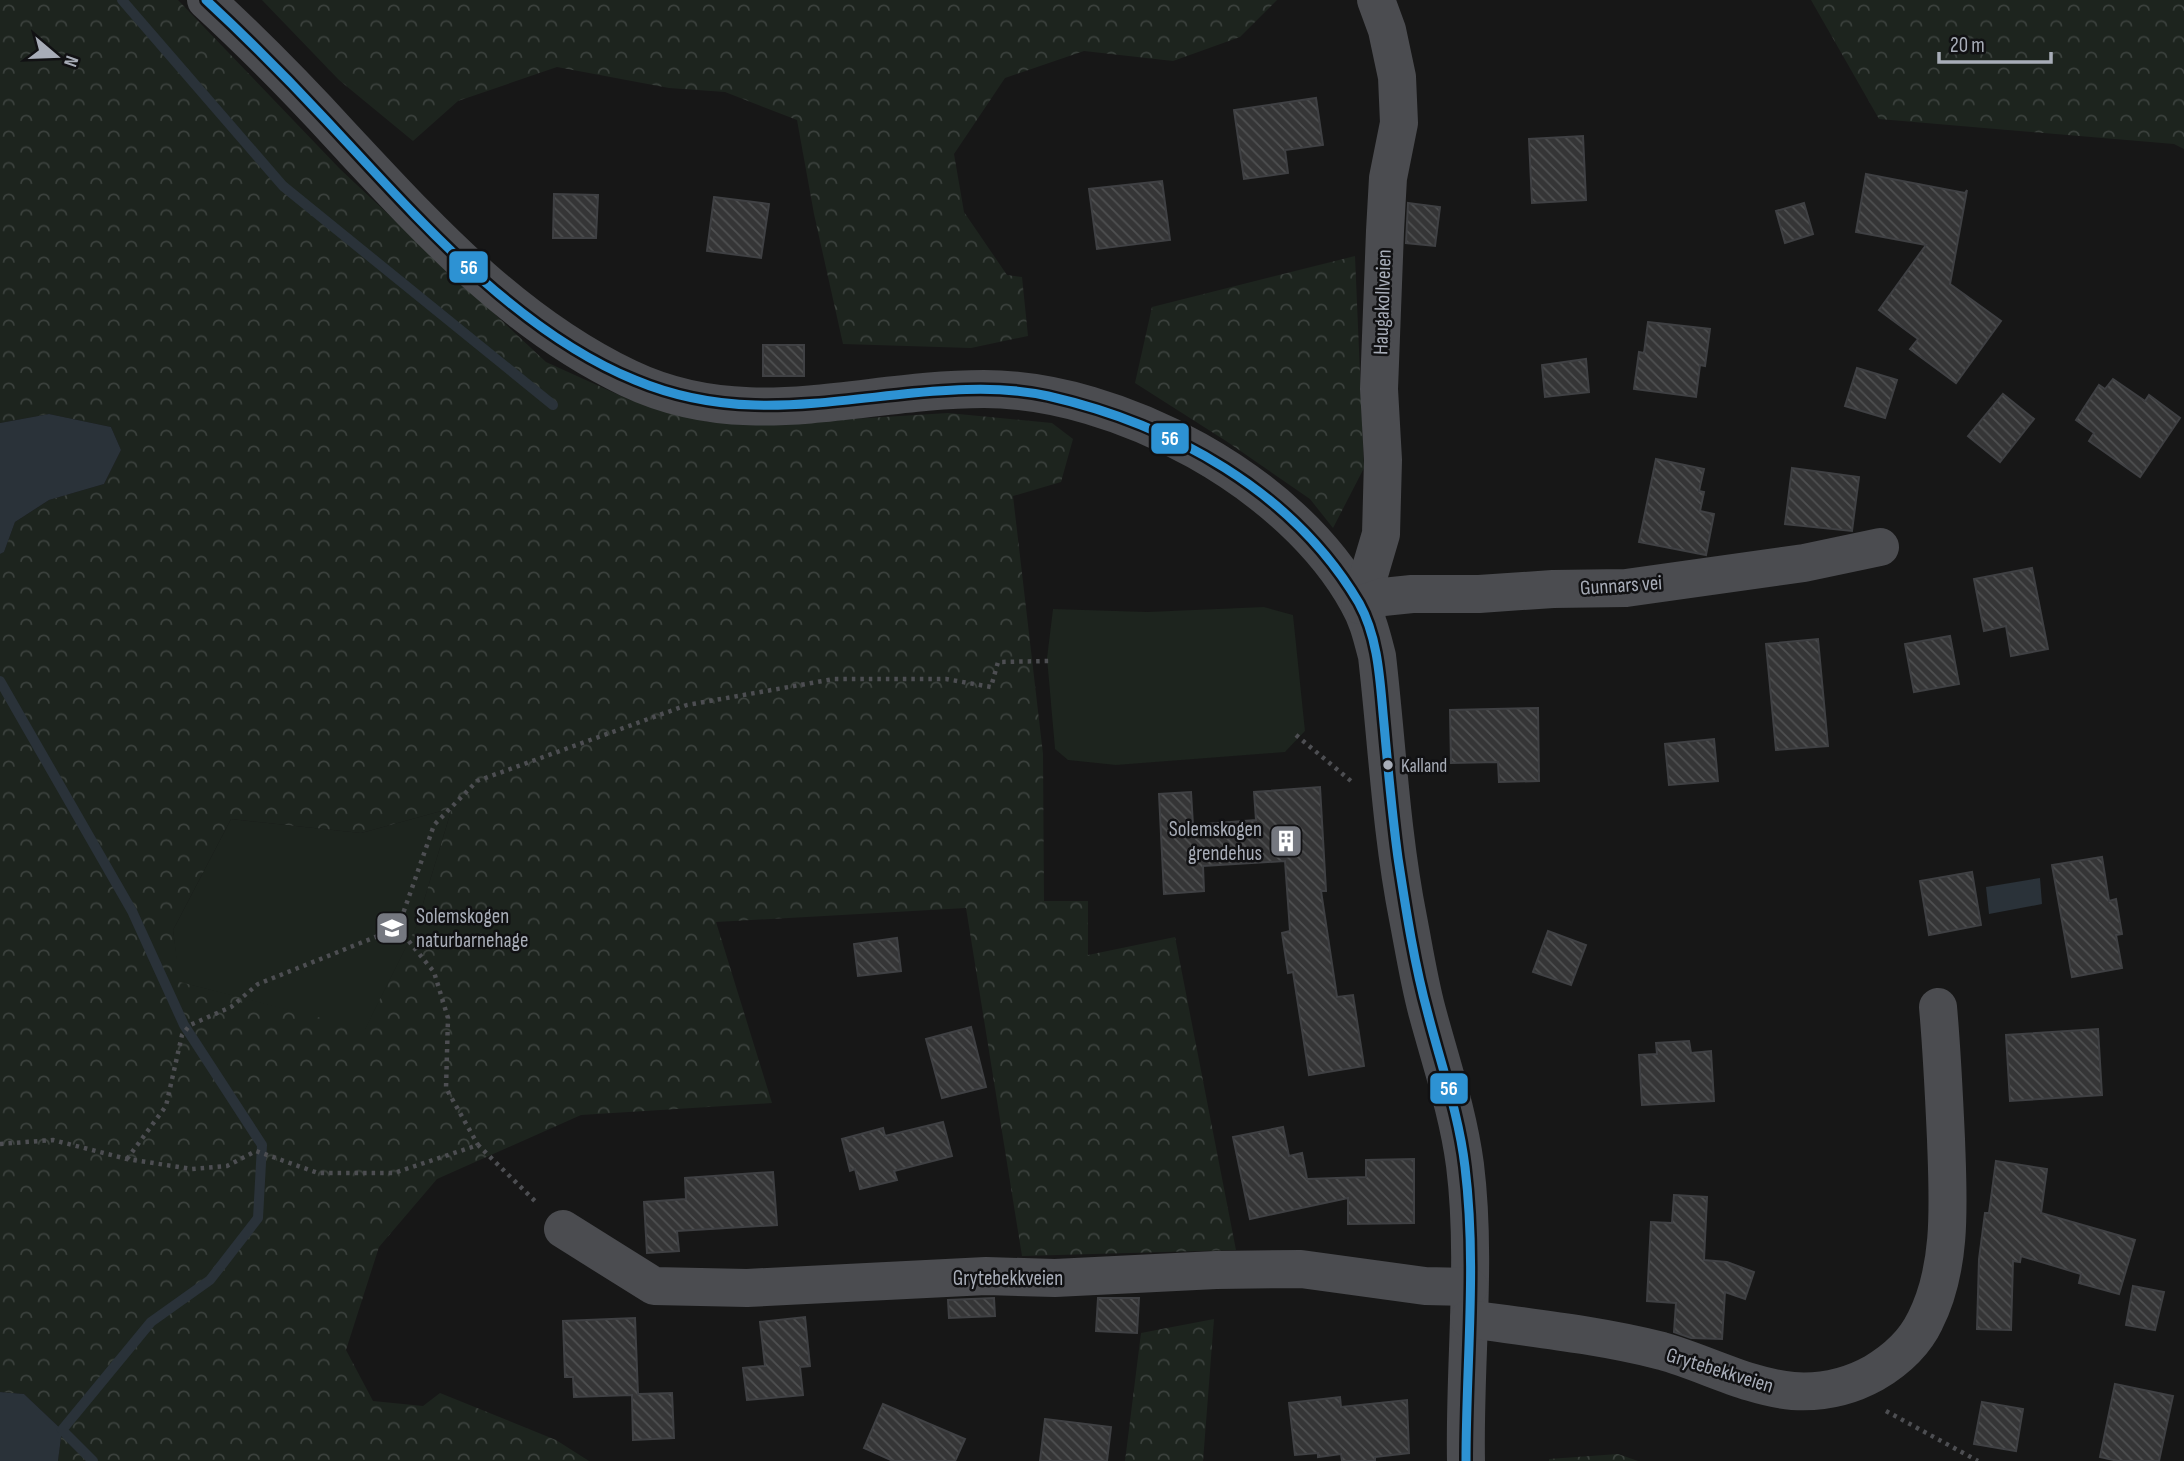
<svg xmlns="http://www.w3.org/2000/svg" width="2184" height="1461" viewBox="0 0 2184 1461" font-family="'Sofia Sans Condensed',sans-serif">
	<defs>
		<pattern id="forest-crowns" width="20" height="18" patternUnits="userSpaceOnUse" patternTransform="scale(1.75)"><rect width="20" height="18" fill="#1d241e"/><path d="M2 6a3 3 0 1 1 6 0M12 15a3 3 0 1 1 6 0" fill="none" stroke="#3b413d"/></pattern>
		<pattern id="building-back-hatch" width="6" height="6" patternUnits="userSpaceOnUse" patternTransform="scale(1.75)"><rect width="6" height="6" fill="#353536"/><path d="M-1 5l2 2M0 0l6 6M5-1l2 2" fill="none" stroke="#4f5051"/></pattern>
	</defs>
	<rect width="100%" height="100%" fill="#171717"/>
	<g fill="#1d241e">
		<polygon points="1264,607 1293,615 1305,731 1285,752 1116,765 1068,760 1055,749 1047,658 1053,609 1147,612"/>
		<polygon points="452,808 416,927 365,1030 179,982 173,930 231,819 361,833"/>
	</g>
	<g fill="url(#forest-crowns)" fill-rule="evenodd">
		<path d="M 0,0 L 178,0 L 340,169 L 546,362 L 630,400 L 708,422 L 788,423 L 948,413 L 1052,423 L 1073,439 L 1061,482 L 1013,496 L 1043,754 L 1044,901 L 1088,901 L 1088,955 L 1175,937 L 1236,1250 L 1022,1256 L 966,908 L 716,922 L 772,1103 L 581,1115 L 437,1179 L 379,1247 L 346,1350 L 373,1401 L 423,1406 L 440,1393 L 556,1440 L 589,1461 L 58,1461 L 62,1430 L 24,1394 L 0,1392 L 0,554 L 4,552 L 15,522 L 49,500 L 104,484 L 121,450 L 111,427 L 49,414 L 0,423 ZM 452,808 L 416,927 L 365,1029 L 180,982 L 173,930 L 231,819 L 361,833 Z"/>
		<polygon points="262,0 1277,0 1240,37 1173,61 1084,51 1005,78 954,154 964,212 1007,275 1022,277 1028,336 971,348 843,344 814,214 797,120 725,92 669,88 557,67 458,101 413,141 339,80"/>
		<polygon points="1811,0 2184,0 2184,149 2174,144 1879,119"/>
		<polygon points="1355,256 1364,468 1333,528 1310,499 1226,441 1135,383 1152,307"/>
		<polygon points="1214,1319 1203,1461 1125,1461 1141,1333"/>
		<polygon points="1618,1454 1638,1461 1549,1461 1549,1459"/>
	</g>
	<g fill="#2a3239">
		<polygon points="49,414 111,427 121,450 104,484 49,500 15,522 4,552 0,554 0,423"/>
		<polygon points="2040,878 2042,904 1989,914 1986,887"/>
		<polygon points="0,1392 24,1394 62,1430 58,1461 0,1461"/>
	</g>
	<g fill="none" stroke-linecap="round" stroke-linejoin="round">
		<g stroke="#2a3239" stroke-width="10">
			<polyline points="122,0 283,186 553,405"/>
			<polyline points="0,681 132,911 184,1025 262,1145 258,1218 210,1280 151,1322 62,1430 93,1461"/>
		</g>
	</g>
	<g fill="url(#building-back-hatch)" stroke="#3f4043" stroke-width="2">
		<polygon points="1316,98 1323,145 1285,150 1288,173 1244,179 1234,110"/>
		<polygon points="1583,136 1586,200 1532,203 1529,139"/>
		<polygon points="1866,174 1965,193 1967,190 1950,284 2001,321 1956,383 1910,349 1918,339 1879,310 1926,245 1856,232"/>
		<polygon points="1162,181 1170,240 1097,249 1089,189"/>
		<polygon points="554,194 598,195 596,238 553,238"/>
		<polygon points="714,197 769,204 761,258 707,251"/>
		<polygon points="1408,203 1440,207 1435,246 1406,243"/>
		<polygon points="1804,203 1813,234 1785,243 1776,211"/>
		<polygon points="1648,322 1710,329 1705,366 1700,365 1696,397 1634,389 1639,352 1644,353"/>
		<rect x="763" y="345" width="41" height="31"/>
		<polygon points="1586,359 1589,392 1545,397 1542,365"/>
		<polygon points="1857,368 1897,380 1885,418 1845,406"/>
		<polygon points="2113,379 2145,401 2149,395 2180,418 2140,477 2089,441 2094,433 2076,420 2099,385 2105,389"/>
		<polygon points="2003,394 2034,419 2000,462 1968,436"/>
		<polygon points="1656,459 1704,469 1699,491 1704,492 1700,511 1714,514 1706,555 1639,542"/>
		<polygon points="1792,468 1859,477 1852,531 1785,524"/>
		<polygon points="2032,568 2048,649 2011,656 2006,626 1984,631 1974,579"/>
		<polygon points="1950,636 1959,684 1914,692 1905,644"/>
		<polygon points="1818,639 1828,746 1776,750 1766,644"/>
		<polygon points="1538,708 1539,781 1499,782 1498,762 1451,763 1450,710"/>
		<polygon points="1714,739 1718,781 1669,785 1665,744"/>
		<polygon points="1320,787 1326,891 1321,891 1337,997 1353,995 1364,1066 1309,1075 1293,972 1288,973 1282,933 1290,931 1285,861 1203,866 1204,891 1164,894 1159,794 1191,792 1193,825 1256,820 1254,792"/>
		<polygon points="2102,857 2109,901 2116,899 2122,934 2116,935 2122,968 2072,977 2052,865"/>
		<polygon points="1972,872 1981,925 1929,935 1920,881"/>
		<polygon points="1548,931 1586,945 1571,985 1533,972"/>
		<polygon points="897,938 901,971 858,976 854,944"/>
		<polygon points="971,1027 986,1087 942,1098 926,1039"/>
		<polygon points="2098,1029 2102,1095 2010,1101 2006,1035"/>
		<polygon points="1689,1041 1691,1053 1711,1051 1714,1101 1642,1105 1639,1055 1657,1054 1656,1043"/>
		<polygon points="943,1122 952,1156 894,1171 897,1180 860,1189 855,1169 850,1171 842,1139 883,1128 885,1136"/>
		<polygon points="1283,1127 1289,1156 1302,1153 1307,1179 1366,1177 1366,1160 1414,1159 1414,1223 1348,1224 1348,1198 1250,1219 1233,1137"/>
		<polygon points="1996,1161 2047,1169 2041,1213 2135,1240 2119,1294 2079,1283 2081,1274 2021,1256 2020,1262 2013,1261 2011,1330 1977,1329 1979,1259 1985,1213 1989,1213"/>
		<polygon points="773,1172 777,1225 677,1231 679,1251 647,1253 644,1202 686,1199 685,1178"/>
		<polygon points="1674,1195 1707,1197 1704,1260 1727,1262 1754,1272 1745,1299 1725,1292 1722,1339 1691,1338 1674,1332 1676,1303 1647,1301 1651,1222 1672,1223"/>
		<polygon points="2133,1286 2164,1292 2155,1330 2126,1325"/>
		<polygon points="994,1298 995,1316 949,1318 948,1300"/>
		<polygon points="1098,1298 1139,1298 1137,1333 1096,1331"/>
		<polygon points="805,1317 810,1366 800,1367 803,1395 747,1400 743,1368 765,1366 760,1322"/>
		<polygon points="635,1318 638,1394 672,1393 674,1438 633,1440 632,1395 574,1397 573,1377 565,1377 563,1321"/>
		<polygon points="2115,1384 2173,1396 2159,1461 2118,1461 2100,1457"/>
		<polygon points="1340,1397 1341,1407 1407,1400 1409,1453 1375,1457 1375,1461 1342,1461 1341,1454 1318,1457 1318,1453 1295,1455 1289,1403"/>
		<polygon points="1982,1402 2023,1409 2016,1451 1974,1444"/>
		<polygon points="883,1404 965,1439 955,1461 893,1461 864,1448"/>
		<polygon points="1045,1419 1111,1427 1107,1461 1040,1461"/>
	</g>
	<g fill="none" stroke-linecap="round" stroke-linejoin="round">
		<g stroke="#4d4e52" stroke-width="4.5" stroke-dasharray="3.5 5" stroke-linecap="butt">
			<polyline points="1296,735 1351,781"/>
			<polyline points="398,928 434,972 448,1018 446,1088 478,1145"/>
			<polyline points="0,1144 53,1140 127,1159 192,1169 227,1166 256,1151 318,1173 394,1173 478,1145 537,1203"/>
			<polyline points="127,1159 166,1106 182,1035 190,1025 231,1007 258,984 398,928 434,825 477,781 687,705 834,679 946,679 991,687 998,662 1049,661"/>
			<polyline points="1886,1411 1978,1461"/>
		</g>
		<g stroke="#4b4c50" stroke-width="38">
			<path d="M 206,0 C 254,44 299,90 343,138 C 429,230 513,323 628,378 C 747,435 861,389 984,389 C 1119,389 1292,482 1358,602 C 1368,619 1372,637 1377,656 C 1387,743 1391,832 1408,918 C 1414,949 1419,981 1427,1011 C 1441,1063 1458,1112 1465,1165 C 1477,1261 1464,1364 1466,1461"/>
			<polyline points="1360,605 1381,534 1383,460 1379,389 1385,231 1388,178 1399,123 1397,77 1387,30 1376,0"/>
			<polyline points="1360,605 1383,597 1412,594 1479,594 1553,589 1626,588 1804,563 1880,547"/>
			<polyline points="563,1229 654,1286 747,1288 986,1276 1055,1278 1216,1270 1301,1269 1425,1286 1469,1287"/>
			<path d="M 1469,1319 C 1533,1328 1599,1335 1662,1351 C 1705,1363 1748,1387 1793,1391 C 1822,1393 1849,1387 1874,1373 C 1896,1360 1914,1344 1925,1321 C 1953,1266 1948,1199 1946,1139 C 1944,1095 1942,1051 1938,1007"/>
		</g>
		<defs>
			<path id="bus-1" d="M 206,0 C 247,38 287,78 326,120 C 413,213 514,331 635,380 C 730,420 814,403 913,393 C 957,389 1004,386 1048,396 C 1171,424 1293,491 1359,603 C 1379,639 1380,683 1384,724 C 1388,769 1392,814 1398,858 C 1406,910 1414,963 1428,1014 C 1441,1065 1459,1115 1465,1167 C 1477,1265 1466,1363 1466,1461"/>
		</defs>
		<use href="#bus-1" stroke="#111113" stroke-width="14"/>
		<use href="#bus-1" stroke="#2d92d3" stroke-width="9"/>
	</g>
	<defs>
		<symbol id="building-square" viewBox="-11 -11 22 22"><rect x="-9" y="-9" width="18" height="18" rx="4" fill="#757880" stroke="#111113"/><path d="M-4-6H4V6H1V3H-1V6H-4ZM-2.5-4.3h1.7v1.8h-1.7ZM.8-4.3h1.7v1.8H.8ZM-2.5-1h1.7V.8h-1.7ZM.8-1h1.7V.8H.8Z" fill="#fff"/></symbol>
		<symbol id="school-square" viewBox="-11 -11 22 22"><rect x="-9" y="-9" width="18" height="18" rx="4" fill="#757880" stroke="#111113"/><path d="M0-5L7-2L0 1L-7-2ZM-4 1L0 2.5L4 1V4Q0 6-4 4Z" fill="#fff"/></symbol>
	</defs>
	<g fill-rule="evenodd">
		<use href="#building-square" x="1267" y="822" width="38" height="38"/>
		<use href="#school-square" x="373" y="909" width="38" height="38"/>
	</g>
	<circle fill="#a8adb8" stroke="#111113" stroke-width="2.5" cx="1388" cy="765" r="6"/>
	<g text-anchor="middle" stroke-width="5" stroke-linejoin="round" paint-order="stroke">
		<g font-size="19" fill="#a8adb8" stroke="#111113" text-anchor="start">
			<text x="1401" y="772">Kalland</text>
		</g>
		<g font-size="21" fill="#a8adb8" stroke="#111113">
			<text transform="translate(1382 302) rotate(-88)" y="7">Haugakollveien</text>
			<text transform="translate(1621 585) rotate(-4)" y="7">Gunnars vei</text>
			<text x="1008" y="1285">Grytebekkveien</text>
			<text transform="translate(1720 1370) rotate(17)" y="7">Grytebekkveien</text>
		</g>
		<g font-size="21" fill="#a8adb8" stroke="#111113" text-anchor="end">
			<text x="1262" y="836">Solemskogen<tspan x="1262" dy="24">grendehus</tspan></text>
			<text x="416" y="923" text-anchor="start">Solemskogen<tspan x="416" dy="24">naturbarnehage</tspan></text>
		</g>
	</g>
	<g stroke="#111113" stroke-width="2.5">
		<rect x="448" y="250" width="41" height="34" rx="7" fill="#2d92d3"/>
		<rect x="1150" y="422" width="40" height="33" rx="7" fill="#2d92d3"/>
		<rect x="1429" y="1072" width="40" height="33" rx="7" fill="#2d92d3"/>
	</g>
	<g font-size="19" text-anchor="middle" font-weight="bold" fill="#fff">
		<text x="469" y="274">56</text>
		<text x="1170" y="445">56</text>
		<text x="1449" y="1095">56</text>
	</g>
	<g transform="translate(56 56) rotate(109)" stroke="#111113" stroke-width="5" paint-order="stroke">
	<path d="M0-5L12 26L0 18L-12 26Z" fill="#a8adb8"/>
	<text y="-10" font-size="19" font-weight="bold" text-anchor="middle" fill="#a8adb8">N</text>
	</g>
	<path d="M1939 52v10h112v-10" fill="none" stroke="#a8adb8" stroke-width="3.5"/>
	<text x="1950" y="52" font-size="21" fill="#a8adb8" stroke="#111113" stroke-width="5" paint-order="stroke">20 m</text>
</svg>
